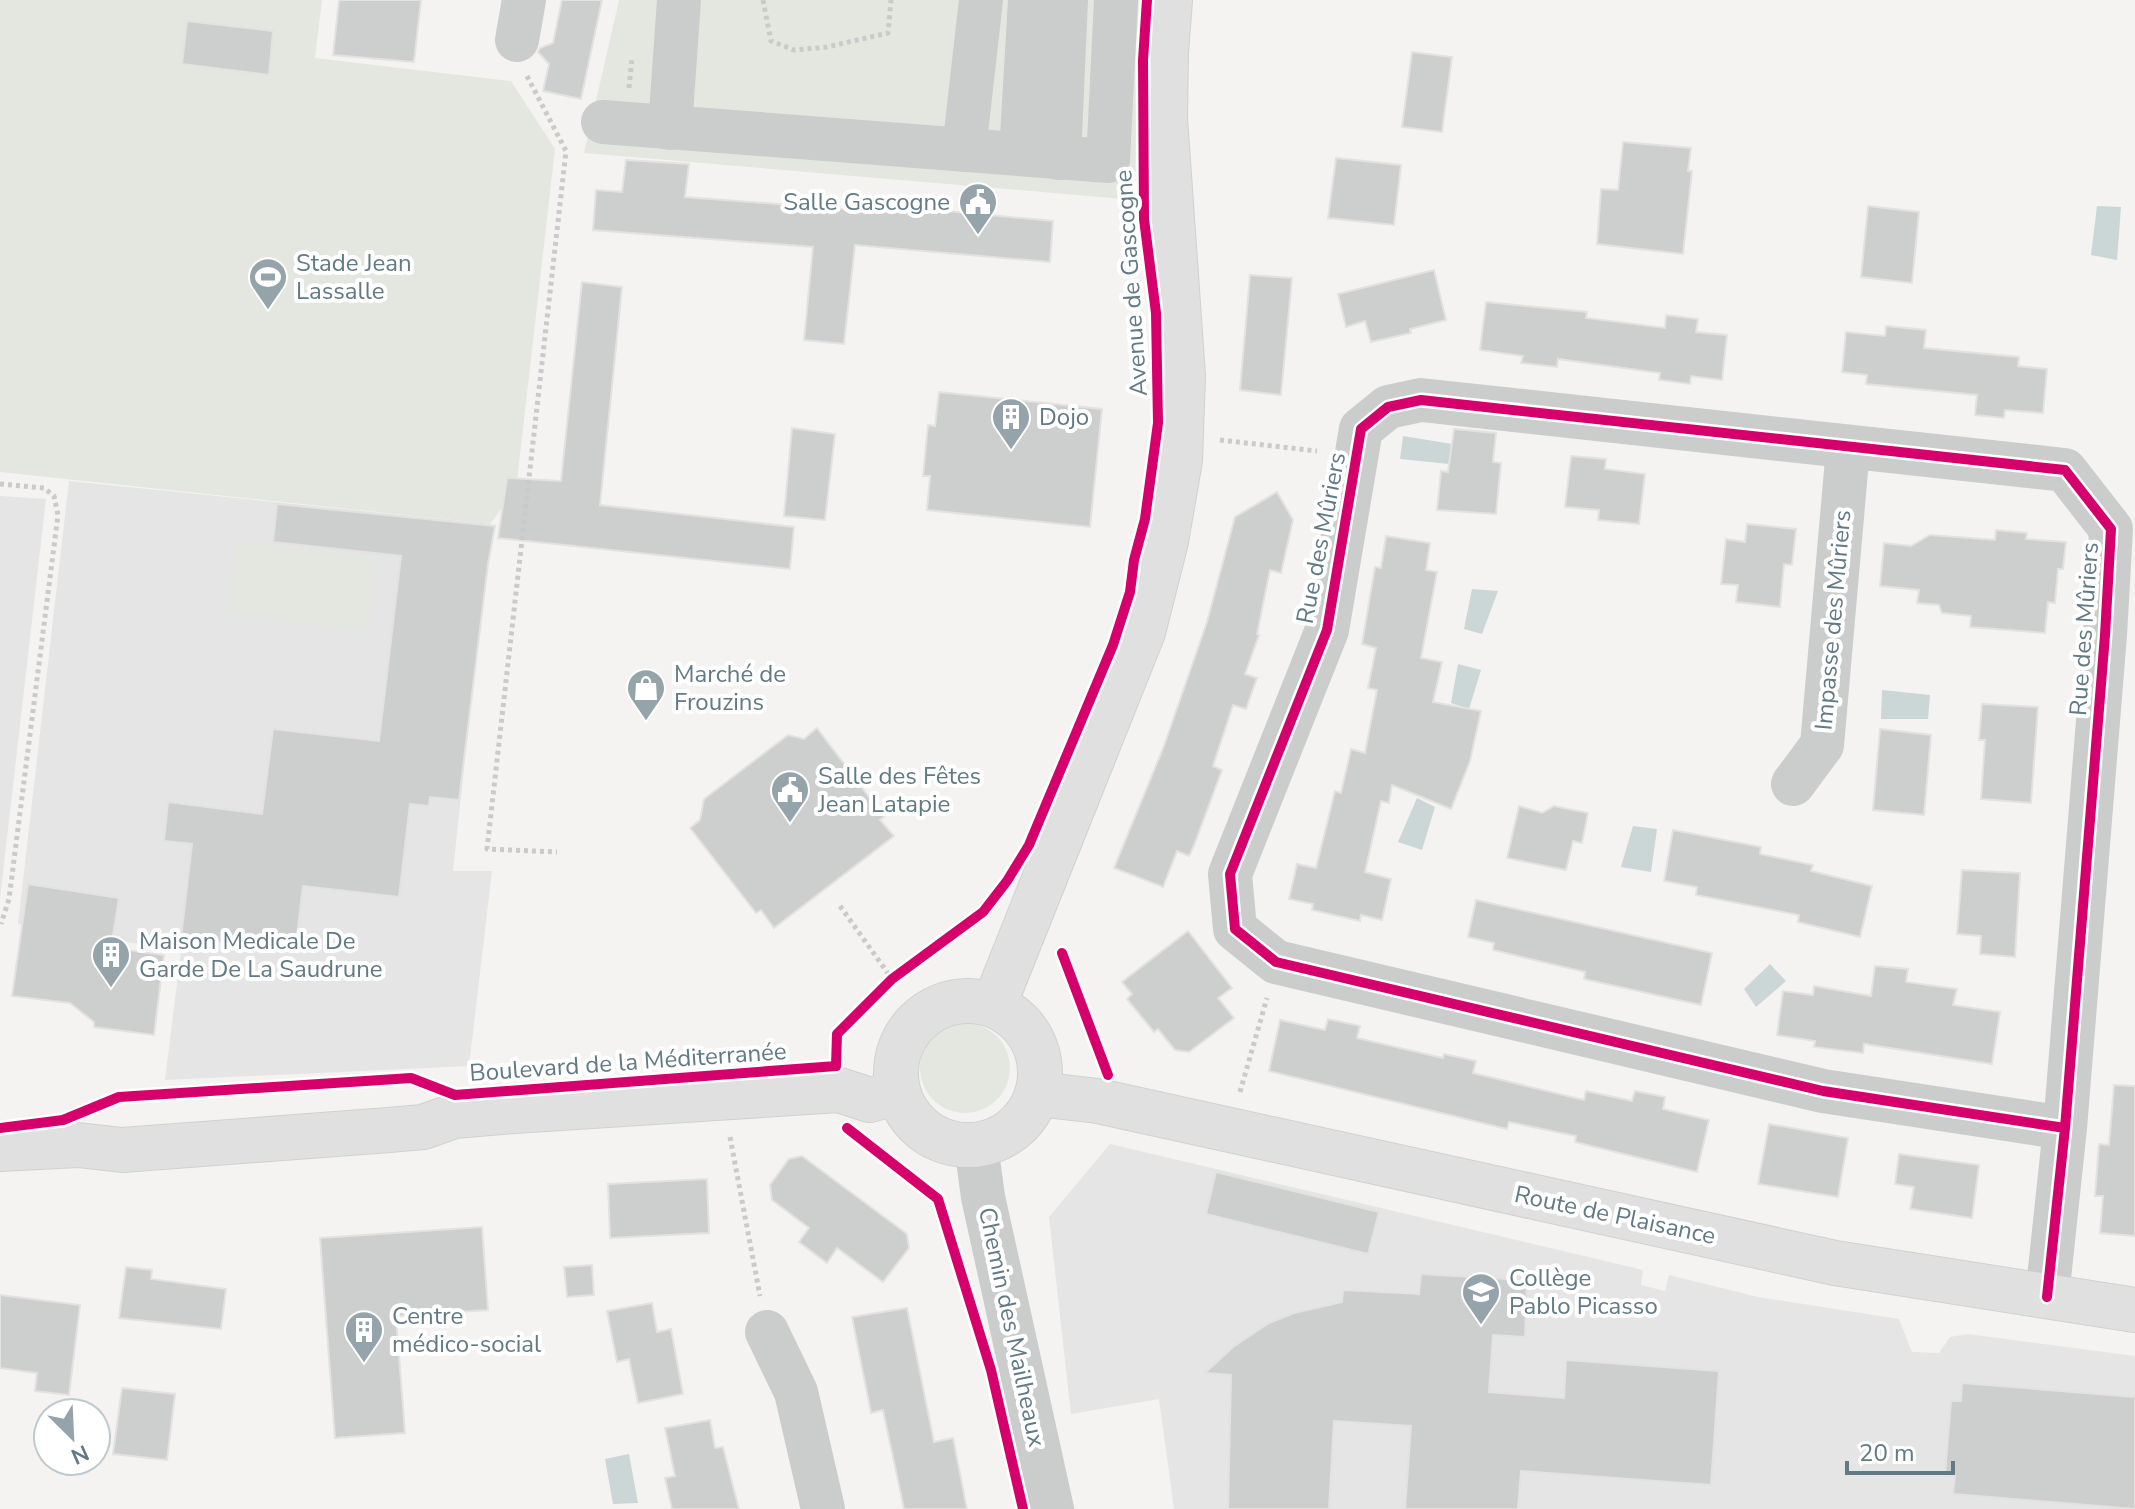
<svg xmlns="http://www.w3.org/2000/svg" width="2135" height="1509" viewBox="0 0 2135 1509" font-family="'Nunito Sans',sans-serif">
	<rect width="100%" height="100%" fill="#f4f3f1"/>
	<g fill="#e4e5e4">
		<polygon points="69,481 490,524 453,871 492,871 469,1066 165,1080 181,951 18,924"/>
		<polygon points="0,496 46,499 0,899"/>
		<polygon points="1110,1144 1643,1270 1641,1285 1665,1291 1669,1275 1758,1297 1899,1319 1912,1352 1939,1353 1950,1337 1968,1334 2135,1356 2135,1509 1174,1509 1159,1399 1071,1414 1049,1217"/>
	</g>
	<g fill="#e4e7df">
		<polygon points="0,0 322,0 315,58 511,81 555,149 516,490 490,524 0,472"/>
		<polygon points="619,0 1140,0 1137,52 1135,200 584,153"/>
		<polygon points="237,542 375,557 367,630 229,615"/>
		<circle cx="965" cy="1068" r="45"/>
	</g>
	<g fill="#cbd6d6">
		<polygon points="2097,206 2121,207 2117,260 2091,255"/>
		<polygon points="1403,436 1452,444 1449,464 1400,459"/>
		<polygon points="1472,589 1498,591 1482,634 1464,629"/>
		<polygon points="1458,664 1481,670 1469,709 1451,703"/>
		<polygon points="1882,690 1930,695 1928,719 1881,719"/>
		<polygon points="1417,798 1435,807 1422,850 1398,842"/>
		<polygon points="1633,826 1657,829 1651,872 1621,867"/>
		<polygon points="1770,964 1786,981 1756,1007 1744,989"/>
		<polygon points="629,1454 638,1503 613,1504 605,1459"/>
	</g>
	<g fill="#cdcfce" stroke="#e3e2e1" stroke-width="2">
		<polygon points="339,0 421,0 414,62 333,55"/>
		<polygon points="562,0 602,0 581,99 543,91 549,64 538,52 540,48 553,43"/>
		<polygon points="187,21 273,31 269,75 182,64"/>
		<polygon points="1412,52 1452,57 1442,132 1402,127"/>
		<polygon points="1623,142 1691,148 1688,171 1692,171 1683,254 1597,244 1601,189 1618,190"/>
		<polygon points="1336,158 1401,165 1394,225 1328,218"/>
		<polygon points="626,160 689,164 685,197 883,212 884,205 1053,221 1050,262 855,245 844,344 804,340 813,247 593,230 596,190 622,192"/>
		<polygon points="1868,206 1919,212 1912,283 1861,277"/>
		<polygon points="1434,270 1446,320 1410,329 1411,333 1371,342 1365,321 1346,327 1338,294"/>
		<polygon points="1250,275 1292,278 1281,395 1240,390"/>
		<polygon points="582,282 622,287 600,505 794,527 790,569 498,538 507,478 561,481"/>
		<polygon points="1486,302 1587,312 1586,318 1665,328 1666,315 1698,319 1696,332 1727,335 1722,380 1691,376 1690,384 1659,380 1660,373 1558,359 1557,367 1521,363 1523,356 1480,350"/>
		<polygon points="1886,326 1926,330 1924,348 2019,357 2018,366 2047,369 2043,413 2005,410 2004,418 1975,415 1977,395 1866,384 1867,375 1842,372 1846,332 1885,336"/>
		<polygon points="939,392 1102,409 1090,527 927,510 930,476 923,476 928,425 935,426"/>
		<polygon points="792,428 835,434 825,520 784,516"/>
		<polygon points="1454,429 1496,433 1493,462 1501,463 1496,514 1437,510 1441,471 1448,472"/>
		<polygon points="1571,456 1606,459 1605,469 1645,474 1639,524 1598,520 1599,510 1565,507"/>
		<polygon points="1277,492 1293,520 1281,573 1270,570 1257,634 1259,635 1245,674 1257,678 1246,709 1233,705 1213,766 1222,770 1193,848 1189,856 1177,851 1163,887 1114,868 1164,746 1207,622 1235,517"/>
		<polygon points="277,504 495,526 488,564 459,800 430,797 429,806 410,804 399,897 303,886 295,952 181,938 192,844 164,841 168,802 262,814 273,729 379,741 401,556 273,542"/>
		<polygon points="1747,524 1796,529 1792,565 1784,564 1780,607 1736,602 1738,585 1721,584 1726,539 1745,542"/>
		<polygon points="1996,530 2027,533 2026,539 2066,542 2063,569 2058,569 2055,603 2048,602 2045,633 1970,627 1971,616 1942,613 1939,605 1917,603 1919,590 1880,586 1884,543 1911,546 1930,535 1995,540"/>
		<polygon points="1386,536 1430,543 1426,570 1437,572 1421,658 1442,662 1433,702 1481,711 1470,761 1451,809 1392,785 1389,803 1381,801 1365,872 1391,879 1382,920 1361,915 1360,921 1312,910 1313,904 1289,899 1297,864 1316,868 1335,791 1341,793 1351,749 1365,753 1377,690 1368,688 1376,648 1362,644 1375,567 1381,568"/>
		<polygon points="1982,704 2038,707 2031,803 1981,799 1985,740 1979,740"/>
		<polygon points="817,728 884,817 880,820 894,836 774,928 761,910 756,913 690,828 700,820 704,799 788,735 804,739"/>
		<polygon points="1880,729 1931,735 1924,815 1873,810"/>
		<polygon points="1519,806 1542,813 1554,806 1588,813 1582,843 1573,841 1566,870 1507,858"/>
		<polygon points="1673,830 1761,847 1760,854 1813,865 1811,871 1872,886 1860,937 1798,922 1799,915 1696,895 1697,887 1664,881"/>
		<polygon points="1962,870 2020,873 2015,957 1980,954 1981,936 1957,934"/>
		<polygon points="28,884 119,898 111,948 164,955 154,1035 94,1027 94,1022 70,1003 12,996"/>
		<polygon points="1476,900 1712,953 1701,1005 1584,979 1585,972 1493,950 1494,943 1468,937"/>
		<polygon points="1188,931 1232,988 1218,998 1234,1018 1189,1052 1175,1050 1158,1029 1154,1032 1127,999 1132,994 1122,982"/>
		<polygon points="1875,966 1908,969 1906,982 1957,989 1953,1005 2000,1012 1992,1064 1864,1044 1863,1053 1814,1047 1815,1041 1777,1035 1783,991 1813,995 1814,986 1871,996"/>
		<polygon points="1328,1019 1360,1026 1357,1038 1443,1058 1444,1054 1476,1061 1473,1073 1584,1100 1586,1091 1632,1101 1635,1091 1665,1097 1663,1109 1709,1120 1697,1172 1575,1142 1576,1136 1509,1122 1507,1129 1269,1071 1280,1020 1325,1030"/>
		<polygon points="2114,1085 2135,1086 2135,1236 2100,1233 2103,1196 2095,1196 2099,1144 2109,1145"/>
		<polygon points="1769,1124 1848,1138 1838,1197 1758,1184"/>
		<polygon points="1899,1154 1979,1165 1972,1218 1910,1209 1914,1187 1895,1184"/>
		<polygon points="802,1156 907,1234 909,1248 883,1282 837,1248 827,1263 799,1242 809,1228 772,1200 770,1185 789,1159"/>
		<polygon points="1216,1172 1379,1212 1368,1254 1206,1214"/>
		<polygon points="707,1179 709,1233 610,1238 608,1184"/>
		<polygon points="482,1227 488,1310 396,1316 405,1433 335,1438 320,1238"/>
		<polygon points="592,1265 594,1295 567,1297 564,1267"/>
		<polygon points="126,1267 152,1270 151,1279 226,1289 221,1329 119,1318"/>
		<polygon points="1421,1274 1527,1280 1525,1337 1493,1335 1489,1392 1564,1398 1566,1360 1719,1371 1711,1485 1521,1471 1518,1509 1405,1509 1411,1426 1334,1421 1329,1509 1228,1509 1231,1375 1205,1373 1233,1347 1269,1323 1294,1313 1342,1302 1343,1290 1419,1294"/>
		<polygon points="0,1295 80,1305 69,1395 35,1391 37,1373 0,1368"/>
		<polygon points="652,1303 657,1332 671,1329 683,1394 638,1403 629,1359 617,1362 607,1311"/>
		<polygon points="907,1308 934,1442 953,1438 967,1509 904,1509 883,1410 871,1413 852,1317"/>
		<polygon points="1962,1383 2135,1397 2135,1509 1953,1494 1955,1475 1945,1474 1951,1401 1961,1401"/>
		<polygon points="122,1388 175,1394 167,1460 113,1454"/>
		<polygon points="710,1420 715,1448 723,1447 739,1509 672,1509 665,1478 675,1476 665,1428"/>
	</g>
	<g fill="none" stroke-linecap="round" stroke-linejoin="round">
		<defs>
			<g id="major">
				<circle cx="968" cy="1073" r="72"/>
				<polyline points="994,1005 1143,632 1166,541 1180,460 1183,376 1165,118 1166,53 1170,0"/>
				<polyline points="1037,1094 1098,1101 1835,1263 2135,1310"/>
				<polyline points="0,1149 78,1145 122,1150 389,1130 423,1127 454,1116 501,1112 839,1090 870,1100 898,1092"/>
			</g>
		</defs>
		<use href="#major" stroke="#cfd1d0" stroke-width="46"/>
		<g stroke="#cacacb" stroke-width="5" stroke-dasharray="4 4" stroke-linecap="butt">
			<polyline points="763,0 771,41 794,50 827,47 888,33 891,0"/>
			<polyline points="527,76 566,151 487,849 557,852"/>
			<polyline points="629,88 632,58"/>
			<polyline points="1220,440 1317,451"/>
			<polyline points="0,484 44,488 54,496 58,515 9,899 1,924"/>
			<polyline points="840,906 892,979"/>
			<polyline points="1240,1092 1267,998"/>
			<polyline points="730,1137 760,1296"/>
		</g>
		<g stroke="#cbcdcd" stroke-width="44">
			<polyline points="517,40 524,0"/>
			<polyline points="603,122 1108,161 1116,0"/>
			<polyline points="670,128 679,0"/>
			<polyline points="964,150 981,0"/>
			<polyline points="1021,154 1030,0"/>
			<polyline points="1059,158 1066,0"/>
			<polyline points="1793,784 1822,745 1848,448"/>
			<polyline points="976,1145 983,1197 1052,1509"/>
			<polyline points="2047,1297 2065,1128 2105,635 2111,529 2065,470 1421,400 1388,407 1361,429 1327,630 1230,874 1235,929 1276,962 1823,1091 2065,1128"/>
			<polyline points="767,1332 796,1392 823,1509"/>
		</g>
		<use href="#major" stroke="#e0e0e0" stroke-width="44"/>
		<defs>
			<g id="cycleway">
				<polyline points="1062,953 1108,1075"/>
				<polyline points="0,1128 63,1120 119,1097 411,1078 455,1095 836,1066 837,1034 892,979 983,912 1007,881 1029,845 1113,645 1130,592 1134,560 1145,519 1158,423 1156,313 1144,219 1143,60 1147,0"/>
				<polyline points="847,1128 938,1199 991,1370 1023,1509"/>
				<polyline points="2047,1297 2065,1128 2105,635 2111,529 2065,470 1421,400 1388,407 1361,429 1327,630 1230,874 1235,929 1276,962 1823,1091 2065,1128"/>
			</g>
		</defs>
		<use href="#cycleway" stroke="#fff" stroke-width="15"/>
		<use href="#cycleway" stroke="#d6006c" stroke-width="10"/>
	</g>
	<defs>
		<symbol id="civic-pin" viewBox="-11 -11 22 30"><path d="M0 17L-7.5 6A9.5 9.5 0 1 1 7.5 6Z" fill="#94a4aa" stroke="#fff"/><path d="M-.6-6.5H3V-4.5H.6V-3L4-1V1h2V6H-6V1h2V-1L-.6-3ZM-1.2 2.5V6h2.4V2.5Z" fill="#fff"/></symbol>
		<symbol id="stadium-pin" viewBox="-11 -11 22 30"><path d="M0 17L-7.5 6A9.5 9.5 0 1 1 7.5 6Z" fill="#94a4aa" stroke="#fff"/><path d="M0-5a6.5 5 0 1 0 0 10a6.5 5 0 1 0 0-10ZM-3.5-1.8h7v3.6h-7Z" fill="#fff"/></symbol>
		<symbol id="building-pin" viewBox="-11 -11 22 30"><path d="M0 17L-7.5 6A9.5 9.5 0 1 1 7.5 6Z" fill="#94a4aa" stroke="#fff"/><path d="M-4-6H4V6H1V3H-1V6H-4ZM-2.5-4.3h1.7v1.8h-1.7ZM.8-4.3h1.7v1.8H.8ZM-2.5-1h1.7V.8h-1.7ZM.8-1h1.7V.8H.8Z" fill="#fff"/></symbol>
		<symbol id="shop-pin" viewBox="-11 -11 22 30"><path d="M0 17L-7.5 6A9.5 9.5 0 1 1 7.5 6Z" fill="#94a4aa" stroke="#fff"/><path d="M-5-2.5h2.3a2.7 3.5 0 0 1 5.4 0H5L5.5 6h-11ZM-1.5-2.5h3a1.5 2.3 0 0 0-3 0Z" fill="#fff"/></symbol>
		<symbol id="school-pin" viewBox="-11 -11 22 30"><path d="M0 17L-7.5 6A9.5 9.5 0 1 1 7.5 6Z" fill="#94a4aa" stroke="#fff"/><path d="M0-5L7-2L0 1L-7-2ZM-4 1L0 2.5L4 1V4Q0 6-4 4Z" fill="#fff"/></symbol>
	</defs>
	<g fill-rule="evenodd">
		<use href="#civic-pin" x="956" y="180" width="44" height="60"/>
		<use href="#stadium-pin" x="246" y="255" width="44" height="60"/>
		<use href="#building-pin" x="989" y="395" width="44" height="60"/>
		<use href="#shop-pin" x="624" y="666" width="44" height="60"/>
		<use href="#civic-pin" x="768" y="768" width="44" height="60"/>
		<use href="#building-pin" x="89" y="933" width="44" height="60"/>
		<use href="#school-pin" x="1459" y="1270" width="44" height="60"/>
		<use href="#building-pin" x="342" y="1308" width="44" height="60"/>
	</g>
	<g text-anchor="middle" stroke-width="8" stroke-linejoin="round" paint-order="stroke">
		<g font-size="24" fill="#617a84" stroke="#fff" text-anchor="start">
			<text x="950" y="210" text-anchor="end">Salle Gascogne</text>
			<text x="296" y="271">Stade Jean<tspan x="296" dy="28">Lassalle</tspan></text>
			<text x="1039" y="425">Dojo</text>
			<text x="674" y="682">Marché de<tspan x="674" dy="28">Frouzins</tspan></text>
			<text x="818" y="784">Salle des Fêtes<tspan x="818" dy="28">Jean Latapie</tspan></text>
			<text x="139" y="949">Maison Medicale De<tspan x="139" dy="28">Garde De La Saudrune</tspan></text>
			<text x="1509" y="1286">Collège<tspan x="1509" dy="28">Pablo Picasso</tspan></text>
			<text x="392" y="1324">Centre<tspan x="392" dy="28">médico-social</tspan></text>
		</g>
		<g font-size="24" fill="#617a84" stroke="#fff">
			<text transform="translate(1131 283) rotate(-94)" y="8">Avenue de Gascogne</text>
			<text transform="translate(1321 538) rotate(-79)" y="8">Rue des Mûriers</text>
			<text transform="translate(1833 620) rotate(-85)" y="8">Impasse des Mûriers</text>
			<text transform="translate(2084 629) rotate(-86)" y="8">Rue des Mûriers</text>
			<text transform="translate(628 1062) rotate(-4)" y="8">Boulevard de la Méditerranée</text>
			<text transform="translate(1615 1215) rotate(12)" y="8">Route de Plaisance</text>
			<text transform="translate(1012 1327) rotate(78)" y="8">Chemin des Mailheaux</text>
		</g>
	</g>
	<g transform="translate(72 1437) rotate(156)"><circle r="38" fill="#ffffff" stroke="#c0cace" stroke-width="2"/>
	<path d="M0-6L14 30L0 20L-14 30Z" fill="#94a4aa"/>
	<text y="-12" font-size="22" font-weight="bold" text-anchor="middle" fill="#617a84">N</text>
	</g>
	<path d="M1847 1461v12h106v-12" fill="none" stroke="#617a84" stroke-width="4"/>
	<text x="1859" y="1461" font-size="24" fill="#617a84" stroke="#ffffff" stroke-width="6" paint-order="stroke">20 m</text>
</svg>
